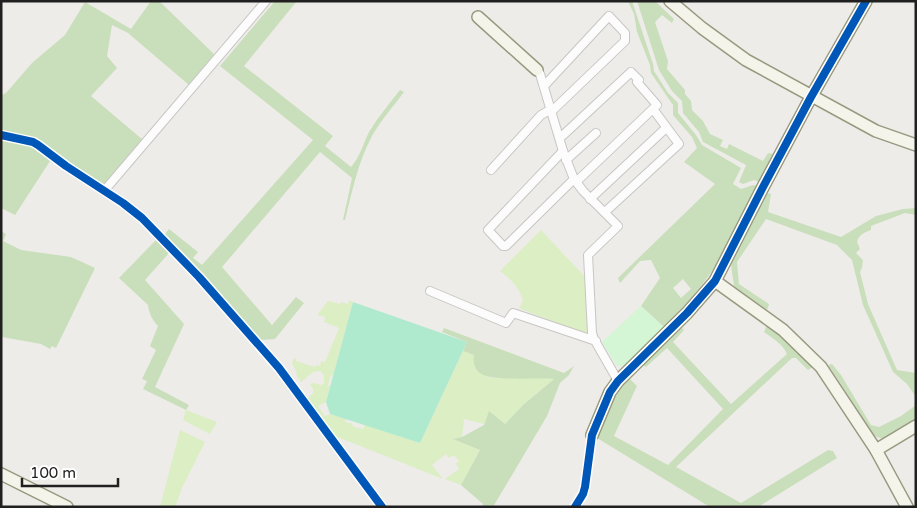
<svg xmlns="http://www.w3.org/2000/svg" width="917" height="508" viewBox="0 0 917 508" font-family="'Varela Round',sans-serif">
	<rect width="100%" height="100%" fill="#eeece8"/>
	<g fill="#dceec4">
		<path d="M 541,230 L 587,279 L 588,336 L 519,308 L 523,301 C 519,286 511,280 500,271 Z"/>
		<polygon points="349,300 353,302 333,375 331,375 328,385 330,386 326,402 318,406 325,416 330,414 346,419 345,422 353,424 352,426 363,429 365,425 420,443 463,351 474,355 487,377 495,378 555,378 523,405 505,424 489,412 484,424 464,419 462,437 454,439 480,450 461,485 445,479 459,469 456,463 459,461 454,455 449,458 446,454 432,465 443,479 335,436 307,399 313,393 313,389 310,384 314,383 321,385 324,383 324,375 320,371 313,372 301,382 296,375 297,373 292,363 294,358 296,359 296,361 315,367 316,365 320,366 321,361 325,362 339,328 324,322 325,317 317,315 328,301 340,304 341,302 348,304"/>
		<polygon points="186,410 217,422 210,434 183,420"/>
		<polygon points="180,430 205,442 182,488 175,507 160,507"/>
	</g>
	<g fill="#c9dfbb" fill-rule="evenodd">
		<polygon points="151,1 159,1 215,55 189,85 128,33 112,25 107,56 117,68 91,96 143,140 105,186 101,186 36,141 1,133 1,95 6,93 32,63 65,35 85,2 131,29"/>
		<path d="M 275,1 L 297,1 L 244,66 L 333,136 L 325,146 L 351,167 C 360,157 363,144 369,132 C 378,117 389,104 400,90 L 404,92 C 393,107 381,120 372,136 C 358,162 352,192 345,220 L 343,220 L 352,178 L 320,152 L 222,267 L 272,325 L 296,297 L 304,303 L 275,339 L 261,340 L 165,234 L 169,229 L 198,252 L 193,258 L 202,265 L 313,140 L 220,66 Z"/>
		<path d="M 628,1 L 632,1 L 653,64 L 654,71 L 668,93 L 678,103 L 678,113 L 696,135 L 702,145 L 741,168 L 733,184 L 741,189 L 753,185 L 757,186 C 743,211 733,238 718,262 C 703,286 684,307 664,327 L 641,306 L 660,278 L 651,260 L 640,261 L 620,283 L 618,278 L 715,184 L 684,162 L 697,148 L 692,137 L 673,115 L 673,105 L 651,73 L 650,65 L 637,32 L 634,14 ZM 683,279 L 691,289 L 681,298 L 673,288 Z"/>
		<polygon points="637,1 655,1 674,19 672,23 662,15 655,22 668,61 667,69 685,90 685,94 691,101 692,110 703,121 710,134 723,140 720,146 727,149 729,144 763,161 768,153 773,154 759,182 754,180 743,184 739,182 746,165 703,142 699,132 683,113 682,101 672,91 659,70"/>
		<polygon points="1,138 32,145 52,158 15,215 1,208"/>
		<path d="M 767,193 L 771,194 L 768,212 L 841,237 L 876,216 L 903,209 L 916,208 L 916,215 L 905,213 L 871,226 L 871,230 C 864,233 859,234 857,242 L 860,249 L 856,253 L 863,260 L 862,268 L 860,272 L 868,304 L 897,370 L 916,373 L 916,397 L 907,384 L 893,372 L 863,305 L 852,260 L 837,245 L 766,219 L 737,262 L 739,284 L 769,304 L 768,308 L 766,310 L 734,286 L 731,265 L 765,195 Z"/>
		<polygon points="1,231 6,234 3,241 21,250 71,257 95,268 56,348 52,346 50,349 41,344 2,337"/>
		<path d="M 156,240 L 169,253 L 145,280 L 184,324 L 155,387 L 189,405 L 186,410 L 143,389 L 147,381 L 142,379 L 156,350 L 150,346 L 158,326 C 152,320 149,313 148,305 L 119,278 Z"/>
		<path d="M 767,325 L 793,347 L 813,367 L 808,370 L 796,358 L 792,358 L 676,467 L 741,503 L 828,450 L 833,451 L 837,458 L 758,507 L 710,507 L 597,438 L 616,394 L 629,378 L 637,386 L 614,436 L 668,465 L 723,409 L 667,348 L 646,367 L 643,365 L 682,328 L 684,330 L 673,342 L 731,404 L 787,354 C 783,344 772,338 764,332 Z"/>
		<path d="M 444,328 L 564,373 L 574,366 L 569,375 L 560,383 L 547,416 L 493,507 L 482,507 L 483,504 L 461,485 L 480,450 L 453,439 L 462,437 L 484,425 L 489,411 L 505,424 L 523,405 L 554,379 C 538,377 491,382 480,373 C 474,369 473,362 474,355 L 463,351 L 467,342 L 442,332 Z"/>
		<polygon points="832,364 841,375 871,425 879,427 901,416 916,405 916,421 883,439 874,436 837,378 828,365"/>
	</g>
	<polygon fill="#d4f6d4" points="641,306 664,327 626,366 617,366 602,342"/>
	<polygon fill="#afeacf" points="353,302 467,342 420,443 330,414 326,402"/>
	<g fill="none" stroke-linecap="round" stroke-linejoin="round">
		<polyline stroke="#b9dde4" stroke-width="2" points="47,507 49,507"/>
		<defs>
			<g id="street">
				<polyline points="537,70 540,74 563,151 574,179 583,191 618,226 588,255 592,333 594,339 618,381"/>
				<polyline points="1,135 33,142 38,145 66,166 123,203 142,218 199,277 279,368 382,507"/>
				<polyline points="560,138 631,72 639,80 637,82 657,105 576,182"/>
				<polyline points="563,151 488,230 503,246 506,246 574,179"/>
				<polyline points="566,160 596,133"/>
				<polyline points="491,170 541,115 548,111 552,111 625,41 625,33 609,16 544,86"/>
				<polyline points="104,191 266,1"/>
				<polyline points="590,199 666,128"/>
				<polyline points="605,212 679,144 653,109"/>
				<polyline points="430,291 506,323 513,313 596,341"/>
				<polyline points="575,507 583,494 585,487 592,435"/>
			</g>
			<g id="secondary">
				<polyline points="670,1 702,28 746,60 876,131 916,145"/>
				<polyline points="478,17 537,70"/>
				<polyline points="715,281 783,330 821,367 876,450 907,507"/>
				<polyline points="592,435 610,392 618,381 687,313 715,281 763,187 811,97 866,1"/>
				<polyline points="876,450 916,426"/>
				<polyline points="1,474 67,507"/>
			</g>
		</defs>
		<use href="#street" stroke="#c7c6c4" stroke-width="10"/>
		<use href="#secondary" stroke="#98997f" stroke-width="14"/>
		<use href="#street" stroke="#fcfcfc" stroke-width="8"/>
		<use href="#secondary" stroke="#f4f4eb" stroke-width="11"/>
		<defs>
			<g id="cycleway">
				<polyline points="1,135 33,142 38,145 66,166 123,203 142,218 199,277 279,368 382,507"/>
				<polyline points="575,507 583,494 585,487 592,435 610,392 618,381 687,313 715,281 763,187 811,97 866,1"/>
			</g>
		</defs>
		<use href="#cycleway" stroke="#fff" stroke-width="11"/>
		<use href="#cycleway" stroke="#0057b8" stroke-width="8"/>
	</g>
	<rect width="917" height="508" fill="none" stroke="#202020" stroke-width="5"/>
	<path d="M22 478v8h96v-8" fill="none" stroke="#202020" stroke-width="2.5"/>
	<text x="30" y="478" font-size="15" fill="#202020" stroke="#ffffff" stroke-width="4" paint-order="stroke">100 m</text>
</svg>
